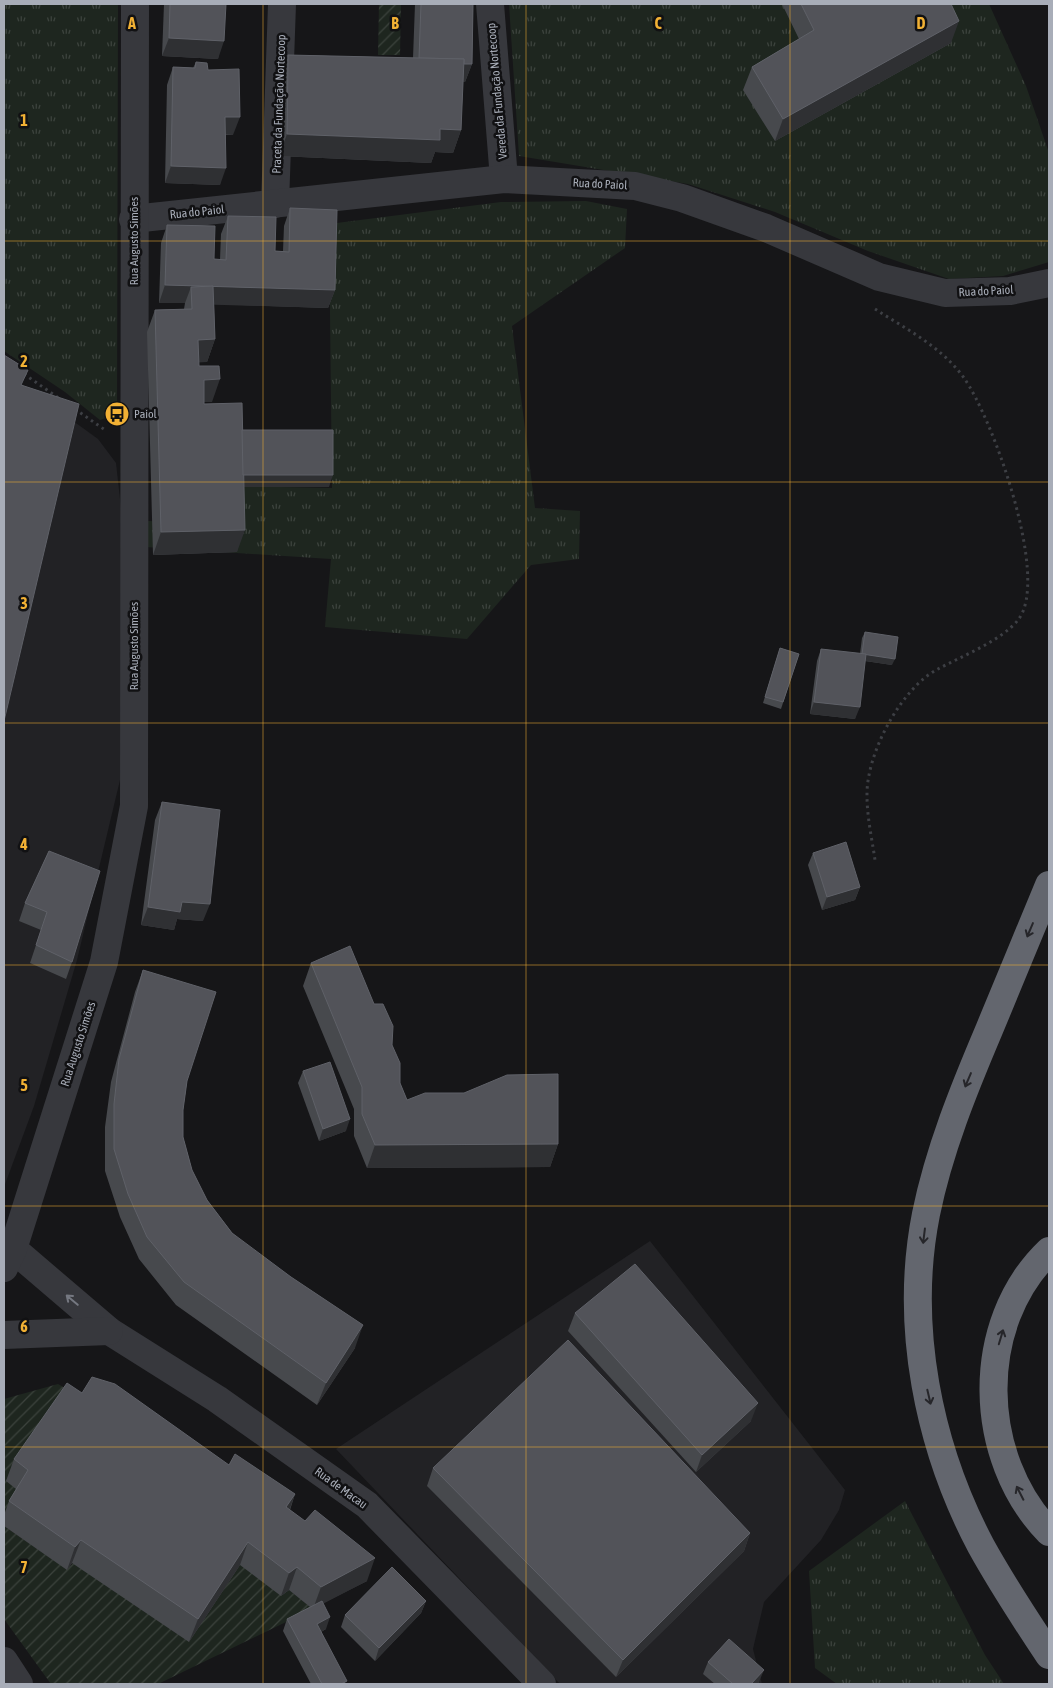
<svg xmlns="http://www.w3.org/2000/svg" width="1053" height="1688" viewBox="0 0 1053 1688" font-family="'Asap Condensed',sans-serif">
	<defs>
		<pattern id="grass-tufts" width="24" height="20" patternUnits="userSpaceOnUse" patternTransform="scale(1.25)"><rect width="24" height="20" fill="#1e261f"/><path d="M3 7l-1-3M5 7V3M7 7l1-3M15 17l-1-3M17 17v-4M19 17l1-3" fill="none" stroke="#3c433d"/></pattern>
		<pattern id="garden-furrows" width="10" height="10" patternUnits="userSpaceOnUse" patternTransform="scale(1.25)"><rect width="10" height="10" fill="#1e261f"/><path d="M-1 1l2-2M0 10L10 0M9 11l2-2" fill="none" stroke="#3c433d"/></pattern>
	</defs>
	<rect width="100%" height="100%" fill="#161618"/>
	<g fill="#222225">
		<polygon points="4,371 98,439 116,463 124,535 120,780 77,960 34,1106 4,1187"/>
		<polygon points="650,1241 845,1490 839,1510 821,1540 764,1602 753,1649 762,1684 560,1684 336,1449"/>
	</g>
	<g fill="url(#grass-tufts)">
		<polygon points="4,4 118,4 117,414 100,420 65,392 4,351"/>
		<polygon points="509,4 989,4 1026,86 1049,153 1049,262 1003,276 949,279 868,251 775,212 688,184 519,156"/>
		<polygon points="586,201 627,209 625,248 512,326 535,508 580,511 579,559 531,565 467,639 325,627 331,559 146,547 148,521 180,522 231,486 332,488 329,224 501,202"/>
		<polygon points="905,1501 985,1655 1004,1684 837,1684 815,1668 809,1571"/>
	</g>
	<g fill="url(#garden-furrows)">
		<polygon points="379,4 401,4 400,55 378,55"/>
		<polygon points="58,1384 84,1399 4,1518 4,1399"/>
		<polygon points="4,1526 67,1569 73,1563 189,1641 240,1565 289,1590 313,1609 158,1684 51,1684 4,1619"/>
	</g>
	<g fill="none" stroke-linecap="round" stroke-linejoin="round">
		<g stroke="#3d3f44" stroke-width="3" stroke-dasharray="2.5 4" stroke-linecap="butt">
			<path d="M 875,309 C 906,329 942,347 964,378 C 992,417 1051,579 1018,620 C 1001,641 962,656 938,669 C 901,688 866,754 867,796 C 867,817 872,839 875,860"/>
			<polyline points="24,374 60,399"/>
			<polyline points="75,409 105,430"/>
		</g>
		<g stroke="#37383d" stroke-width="28">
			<polyline points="490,4 504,179"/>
			<polyline points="275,204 282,4"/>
			<polyline points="133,219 504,179 635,186 682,198 766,228 879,277 945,293 1010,291 1049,283"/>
			<polyline points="13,1249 109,1331 217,1399 367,1505 542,1684"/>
			<polyline points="4,1268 13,1249 104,962 134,806 135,4"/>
			<polyline points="4,1335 109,1331"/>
			<polyline points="4,1661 19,1684"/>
		</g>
		<g stroke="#63666e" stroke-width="28">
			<path d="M 1049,885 C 1029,933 1009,982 989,1030 C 964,1089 939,1150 926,1214 C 904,1325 928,1446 981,1546 C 1002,1584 1025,1619 1049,1655"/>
			<path d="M 1049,1251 C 973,1324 977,1458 1049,1532"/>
		</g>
	</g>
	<g fill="#47494d">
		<polygon points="164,4 226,4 218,59 162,56"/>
		<polygon points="415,4 473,4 472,64 465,82 463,82 461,130 453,153 435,152 431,163 279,156 280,77 288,55 413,58"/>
		<polygon points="782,4 951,4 951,43 775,141 743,90 752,67 799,39"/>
		<polygon points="196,62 208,70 233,135 226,135 220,185 165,183 167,85 173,67 193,68"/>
		<polygon points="290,208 335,290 328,308 214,304 215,339 207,362 198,362 199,366 212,402 204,402 204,404 242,430 329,487 244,487 237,552 153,555 147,332 155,310 184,309 185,303 159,303 161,243 167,225 214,259 220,260 221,234 228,216 275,251 283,251 284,226"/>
		<polygon points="865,632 892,665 865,661 855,719 810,714 817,661 821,649 860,654 862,638"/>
		<polygon points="780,648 799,654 781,709 763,703"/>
		<polygon points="162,802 203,921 177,919 174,930 141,925 155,820"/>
		<polygon points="49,851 72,962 66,979 30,963 41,930 19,921 25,903"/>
		<polygon points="813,853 860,887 855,900 822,910 808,865"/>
		<polygon points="311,963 392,1045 400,1083 407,1100 558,1144 550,1167 367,1168 354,1136 354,1109 303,986"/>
		<polygon points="143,970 187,1081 183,1110 183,1137 192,1170 207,1200 232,1233 355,1348 317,1405 176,1305 139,1259 120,1217 105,1171 105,1127 111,1082 135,992"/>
		<polygon points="303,1071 346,1131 319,1141 298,1083"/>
		<polygon points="575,1313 751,1421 696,1472 568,1331"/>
		<polygon points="82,1393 229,1465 295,1494 290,1510 367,1581 323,1603 326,1629 321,1632 346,1684 311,1684 283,1631 287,1619 310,1607 289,1590 281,1596 240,1565 189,1642 72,1563 67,1570 4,1526 4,1515 9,1501 16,1489 6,1481 14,1459"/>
		<polygon points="433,1468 750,1533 744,1551 616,1677 427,1486"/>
		<polygon points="426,1601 421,1613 375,1661 341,1627 345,1615"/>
		<polygon points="708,1662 759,1682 757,1684 715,1684 703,1674"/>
	</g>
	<g fill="#2f3033">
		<polygon points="959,21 951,43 775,141 783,119"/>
		<polygon points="169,38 224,41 218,59 162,56"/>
		<polygon points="419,64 472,64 465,82 412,81"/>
		<polygon points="225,117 240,117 233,135 219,134"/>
		<polygon points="440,129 461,130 453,153 435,152 431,163 279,156 287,134"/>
		<polygon points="171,166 226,168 220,185 165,183"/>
		<polygon points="165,285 335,290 328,308 192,304 191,287 185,303 159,303"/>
		<polygon points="215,339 207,362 190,363 198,340"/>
		<polygon points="220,379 212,402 195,402 204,380"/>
		<polygon points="239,475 333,475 329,487 235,487"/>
		<polygon points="245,530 237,552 153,555 161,532"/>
		<polygon points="862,654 895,659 892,665 859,660"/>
		<polygon points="814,702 860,707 855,719 810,714"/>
		<polygon points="860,887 855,900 822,910 827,897"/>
		<polygon points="182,902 210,904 203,921 177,919 174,930 141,925 148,907"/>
		<polygon points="350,1119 346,1131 319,1141 323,1129"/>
		<polygon points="558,1144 550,1167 367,1168 375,1145"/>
		<polygon points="363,1325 355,1348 317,1405 326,1383"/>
		<polygon points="758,1403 751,1421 696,1472 702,1455"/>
		<polygon points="295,1494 287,1517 286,1507"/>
		<polygon points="750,1533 744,1551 616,1677 623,1660"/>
		<polygon points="81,1540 72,1563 67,1570 75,1547"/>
		<polygon points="248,1542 240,1565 189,1642 198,1619"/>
		<polygon points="375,1558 367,1581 313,1609 321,1587"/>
		<polygon points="297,1567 289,1590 281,1596 289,1573"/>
		<polygon points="426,1601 421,1613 375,1661 379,1648"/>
		<polygon points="330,1617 326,1629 313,1636 317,1624"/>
		<polygon points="764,1670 759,1682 757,1684 751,1684"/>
	</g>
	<g fill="#525359" stroke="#5f6168">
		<polygon points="170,4 226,4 224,41 169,38"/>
		<polygon points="421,4 473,4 472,64 464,64 464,59 419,58"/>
		<polygon points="801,4 951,4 959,21 783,119 752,67 814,30"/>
		<polygon points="288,55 464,59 461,130 440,129 440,140 287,134"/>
		<polygon points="196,62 207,63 208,70 239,69 240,117 225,117 226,168 171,166 173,67 195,68"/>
		<polygon points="290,208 337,210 335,290 165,285 167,225 215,226 214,259 226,260 228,216 276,217 275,251 289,252"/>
		<polygon points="213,286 215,339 198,340 199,366 219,366 220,379 204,380 204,404 242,403 245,530 161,532 155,310 192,309 191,287"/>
		<polygon points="4,355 28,370 21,385 79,404 4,721"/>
		<polygon points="242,430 333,430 333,475 243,475"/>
		<polygon points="865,632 898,637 895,659 862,654"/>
		<polygon points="780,648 799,654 783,702 765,697"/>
		<polygon points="821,649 866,654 860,707 814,702"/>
		<polygon points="162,802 220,810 210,904 182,902 180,912 148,907"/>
		<polygon points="846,842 860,887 827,897 813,853"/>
		<polygon points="49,851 100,871 72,962 36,945 47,912 25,903"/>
		<polygon points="350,946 374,1004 383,1004 393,1026 392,1045 400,1063 400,1083 407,1100 425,1093 464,1093 507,1075 558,1074 558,1144 375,1145 362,1114 362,1087 311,963"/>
		<polygon points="143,970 216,992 187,1081 183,1110 183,1137 192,1170 207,1200 232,1233 291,1277 363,1325 326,1383 184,1282 147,1237 128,1194 114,1149 114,1104 119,1059"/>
		<polygon points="330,1062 350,1119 323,1129 303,1071"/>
		<polygon points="635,1264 758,1403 702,1455 575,1313"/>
		<polygon points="568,1340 750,1533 623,1660 433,1468"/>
		<polygon points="92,1377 115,1384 229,1465 235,1454 295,1494 286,1507 305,1521 315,1510 375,1558 321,1587 297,1567 289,1573 248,1542 198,1619 81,1540 75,1547 9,1501 28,1470 14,1459 67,1383 82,1393"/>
		<polygon points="392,1567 426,1601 379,1648 345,1615"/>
		<polygon points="322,1601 330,1617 317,1624 347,1681 341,1684 322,1684 287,1619"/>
		<polygon points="729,1639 764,1670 751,1684 733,1684 708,1662"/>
	</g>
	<defs><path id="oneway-shaft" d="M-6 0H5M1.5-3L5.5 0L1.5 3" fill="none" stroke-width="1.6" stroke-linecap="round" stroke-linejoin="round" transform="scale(1.25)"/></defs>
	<g stroke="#26262a">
		<use href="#oneway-shaft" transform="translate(1030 930) rotate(113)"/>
		<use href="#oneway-shaft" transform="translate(968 1080) rotate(113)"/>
		<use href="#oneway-shaft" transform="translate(924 1236) rotate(97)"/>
		<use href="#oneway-shaft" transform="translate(1001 1337) rotate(-73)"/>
		<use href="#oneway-shaft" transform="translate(929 1397) rotate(77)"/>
		<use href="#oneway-shaft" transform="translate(1020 1493) rotate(-117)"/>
	</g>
	<use stroke="#757881" href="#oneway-shaft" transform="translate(72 1300) rotate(-140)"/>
	<path fill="none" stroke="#f2b134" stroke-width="1" stroke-opacity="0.55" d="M 263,4 L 263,1684M 526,4 L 526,1684M 790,4 L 790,1684M 4,241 L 1049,241M 4,482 L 1049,482M 4,723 L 1049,723M 4,965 L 1049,965M 4,1206 L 1049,1206M 4,1447 L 1049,1447"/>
	<defs>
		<symbol id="bus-disc" viewBox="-11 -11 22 22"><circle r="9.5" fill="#f2b134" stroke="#111113"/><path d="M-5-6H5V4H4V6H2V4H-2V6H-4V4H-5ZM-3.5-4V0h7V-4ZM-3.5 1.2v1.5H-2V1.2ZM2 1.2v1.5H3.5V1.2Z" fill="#111"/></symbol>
	</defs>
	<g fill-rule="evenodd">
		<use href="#bus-disc" x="103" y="400" width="28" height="28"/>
	</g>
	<g text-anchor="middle" stroke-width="5" stroke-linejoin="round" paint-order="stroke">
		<g font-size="12" fill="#a8adb8" stroke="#111113">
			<text transform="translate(497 91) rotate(-95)" y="4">Vereda da Fundação Nortecoop</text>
			<text transform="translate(279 104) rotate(-88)" y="4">Praceta da Fundação Nortecoop</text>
			<text transform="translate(600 184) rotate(3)" y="4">Rua do Paiol</text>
			<text transform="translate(197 212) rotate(-6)" y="4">Rua do Paiol</text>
			<text transform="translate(134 241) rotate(-90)" y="4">Rua Augusto Simões</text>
			<text transform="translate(986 291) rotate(-3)" y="4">Rua do Paiol</text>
			<text transform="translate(134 646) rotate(-90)" y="4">Rua Augusto Simões</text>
			<text transform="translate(78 1044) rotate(-72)" y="4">Rua Augusto Simões</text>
			<text transform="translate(341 1488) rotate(36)" y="4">Rua de Macau</text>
		</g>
		<g font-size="12" fill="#a8adb8" stroke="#111113" text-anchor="start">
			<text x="134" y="418">Paiol</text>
		</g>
	</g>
	<g font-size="16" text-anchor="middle" font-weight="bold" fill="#f2b134" stroke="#111113" stroke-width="5" stroke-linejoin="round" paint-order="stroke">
		<text x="132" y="29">A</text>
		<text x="395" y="29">B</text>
		<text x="658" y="29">C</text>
		<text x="921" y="29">D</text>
		<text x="24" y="126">1</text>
		<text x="24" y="367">2</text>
		<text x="24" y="609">3</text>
		<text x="24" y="850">4</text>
		<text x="24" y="1091">5</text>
		<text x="24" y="1332">6</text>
		<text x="24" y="1573">7</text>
	</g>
	<rect width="1053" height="1688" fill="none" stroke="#a8adb8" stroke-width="10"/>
</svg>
